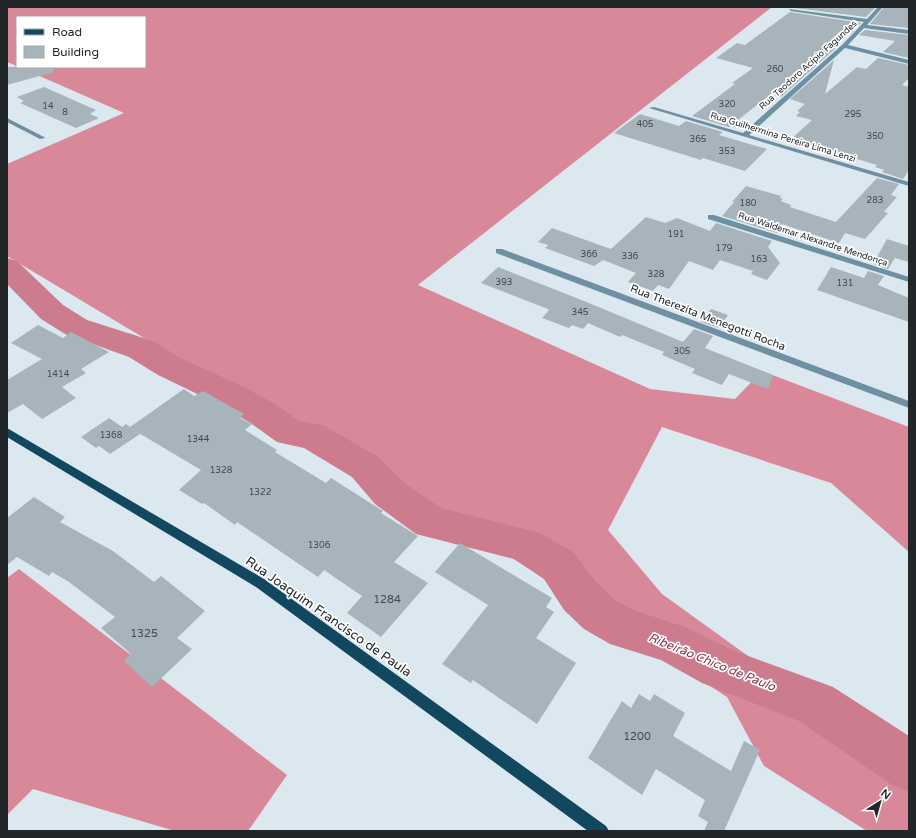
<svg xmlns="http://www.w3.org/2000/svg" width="916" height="838" viewBox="0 0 916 838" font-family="'Varela Round',sans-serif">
	<rect width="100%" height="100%" fill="#dbe8f0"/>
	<g fill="#d98899">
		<polygon points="7,7 772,7 418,285 650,389 735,399 762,371 909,427 909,552 831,483 662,427 608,530 662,594 909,772 909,831 867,831 764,766 727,697 535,572 7,256 7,164 124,113 19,67 145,67 145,17 17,17 17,66 7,62"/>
		<polygon points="19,569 287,775 248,831 175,831 33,789 7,815 7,578"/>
	</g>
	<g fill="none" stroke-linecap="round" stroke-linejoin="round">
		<polygon fill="#cc7c8d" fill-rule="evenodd" points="7,258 17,261 63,305 87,320 153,341 182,359 238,384 275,404 299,421 325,426 378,457 403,482 441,508 540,533 574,553 596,582 616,601 636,611 688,628 732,650 833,687 909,736 909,792 891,784 799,721 702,683 661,660 610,644 584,629 564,610 544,579 514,559 416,534 375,504 352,477 304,448 277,442 249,422 214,402 158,375 129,357 65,334 41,319 7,284"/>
	</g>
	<g fill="#a7b4bb">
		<polygon points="797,7 876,7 866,17 795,8"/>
		<polygon points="884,7 909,7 909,28 870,24"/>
		<polygon points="790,12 861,23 850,34 847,34 839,42 837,47 781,97 771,94 729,127 692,116 735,84 732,83 753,68 716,58 737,43 745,45"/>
		<polygon points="865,30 909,35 909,58 883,52 895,41 859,35"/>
		<polygon points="878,58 909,65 909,78 902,85 909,87 909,170 903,179 882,172 884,170 875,167 877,165 791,139 812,120 796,116 800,112 797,111 805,104 790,99 834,60 825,94 857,67 866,69"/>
		<polygon points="7,67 53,67 54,72 7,85"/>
		<polygon points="44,87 96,110 90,114 99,118 76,128 20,103 24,101 17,97"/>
		<polygon points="640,114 679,126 686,121 723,132 719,135 767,149 745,171 703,158 701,160 614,133"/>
		<polygon points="877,178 899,184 891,195 897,197 884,212 888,213 865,239 845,233 839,243 782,224 777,233 722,216 734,202 732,202 746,186 781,196 780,198 783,199 781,201 791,205 790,207 836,222"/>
		<polygon points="646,217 665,223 677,218 710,231 716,223 772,241 768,247 780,263 767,280 751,274 753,271 720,260 713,270 689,261 669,289 658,285 653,291 628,282 636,273 603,260 594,266 545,248 548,245 538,242 552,228 611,249"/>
		<polygon points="887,239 909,246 909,262 895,258 888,269 873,264"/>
		<polygon points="498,267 589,303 683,342 694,329 713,336 705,348 773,375 768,389 729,374 722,385 692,373 695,369 662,355 664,352 622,335 620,337 588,323 583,329 572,325 569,328 542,318 549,310 548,309 481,283"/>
		<polygon points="831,267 864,278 868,271 884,276 878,285 909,298 909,322 817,290"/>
		<polygon points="711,309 728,315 719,328 701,322"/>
		<polygon points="38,325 63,338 71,332 109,352 81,369 86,373 62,387 76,398 42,419 23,404 7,413 7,380 42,359 11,343"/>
		<polygon points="184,389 194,396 203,391 244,414 240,418 252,424 245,430 277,450 275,452 326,483 331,478 383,511 381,513 418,536 394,562 428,583 381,637 347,613 362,596 324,570 318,577 237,522 235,525 204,503 202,504 179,490 201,470 132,429 140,434 110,454 99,446 96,448 81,437 109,418 122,427 126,424 130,427"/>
		<polygon points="34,497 65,517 60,522 113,551 154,582 161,576 205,611 177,638 192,649 152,687 124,661 131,654 101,628 115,617 69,582 52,572 49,576 17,557 7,565 7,518"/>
		<polygon points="460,543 552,598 546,607 554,612 536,638 576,663 537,724 473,680 471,683 442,664 488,605 435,572"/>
		<polygon points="639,694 650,701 654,694 685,713 673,736 731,771 744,741 760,750 724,831 704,831 708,822 698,816 705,800 656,769 642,795 588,758 622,701 631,708"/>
	</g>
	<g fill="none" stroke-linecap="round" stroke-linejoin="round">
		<g fill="#6f8fa2" fill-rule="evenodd">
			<polygon points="878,7 883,7 867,25 909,30 909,34 864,28 848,45 909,60 909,64 845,48 749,135 909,182 909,186 649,108 654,107 743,133 842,45 864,22 791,11 789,9 867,19"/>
			<polygon points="7,118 44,137 45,138 40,139 7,122"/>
			<polygon points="708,215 714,215 909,277 909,282 708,219"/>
			<polygon points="496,249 502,249 909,401 909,408 496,253"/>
		</g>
		<polygon fill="#124760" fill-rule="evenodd" points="7,428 264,579 606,826 609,831 588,831 256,587 7,437"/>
	</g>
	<g text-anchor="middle" stroke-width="3.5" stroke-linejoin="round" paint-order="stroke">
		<g font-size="9" fill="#212629" stroke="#fff">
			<text transform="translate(808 65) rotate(-42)" y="3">Rua Teodoro Acípio Fagundes</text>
			<text transform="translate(783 137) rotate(17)" y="3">Rua Guilhermina Pereira Lima Lenzi</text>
			<text transform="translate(813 239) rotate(18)" y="3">Rua Waldemar Alexandre Mendonça</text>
		</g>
		<g font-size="9" fill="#424a4e">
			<text x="775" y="72">260</text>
			<text x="727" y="107">320</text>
			<text x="48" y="109">14</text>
			<text x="65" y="115">8</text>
			<text x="853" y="117">295</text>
			<text x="645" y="127">405</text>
			<text x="875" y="139">350</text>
			<text x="698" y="142">365</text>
			<text x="727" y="154">353</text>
			<text x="875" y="203">283</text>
			<text x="748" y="206">180</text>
			<text x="676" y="237">191</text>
			<text x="724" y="251">179</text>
			<text x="589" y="257">366</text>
			<text x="630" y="259">336</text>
			<text x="759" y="262">163</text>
			<text x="656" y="277">328</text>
			<text x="504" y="285">393</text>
			<text x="845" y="286">131</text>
			<text x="580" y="315">345</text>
			<text x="682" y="354">305</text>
			<text x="58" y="377">1414</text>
			<text x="111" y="438">1368</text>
			<text x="198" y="442">1344</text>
			<text x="221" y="473">1328</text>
			<text x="260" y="495">1322</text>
			<text x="319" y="548">1306</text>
		</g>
		<g font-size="11" fill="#212629" stroke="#fff">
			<text transform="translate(708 317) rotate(21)" y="4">Rua Therezita Menegotti Rocha</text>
		</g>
		<g font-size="11" fill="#424a4e">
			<text x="387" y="603">1284</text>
			<text x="144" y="637">1325</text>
			<text x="637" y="740">1200</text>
		</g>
		<g font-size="12" font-style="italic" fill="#8b2b48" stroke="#fff">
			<text transform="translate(712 662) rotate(22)" y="4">Ribeirão Chico de Paulo</text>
		</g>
		<g font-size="13" fill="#212629" stroke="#fff">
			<text transform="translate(329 616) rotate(35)" y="5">Rua Joaquim Francisco de Paula</text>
		</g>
	</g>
	<rect width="916" height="838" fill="none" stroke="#212629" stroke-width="16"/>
	<rect x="16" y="16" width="130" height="52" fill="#ffffff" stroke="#a6a8a9"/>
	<rect x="24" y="29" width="20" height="6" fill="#124760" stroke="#a6a8a9"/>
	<text x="52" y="36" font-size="12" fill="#212629">Road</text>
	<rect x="24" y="46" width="20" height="12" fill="#a7b4bb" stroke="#a6a8a9"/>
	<text x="52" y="56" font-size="12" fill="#212629">Building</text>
	<g transform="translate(880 802) rotate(37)" stroke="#ffffff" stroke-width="3" paint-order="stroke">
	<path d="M0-3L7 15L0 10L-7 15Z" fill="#212629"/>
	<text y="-6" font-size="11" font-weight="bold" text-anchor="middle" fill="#212629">N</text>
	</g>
</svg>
